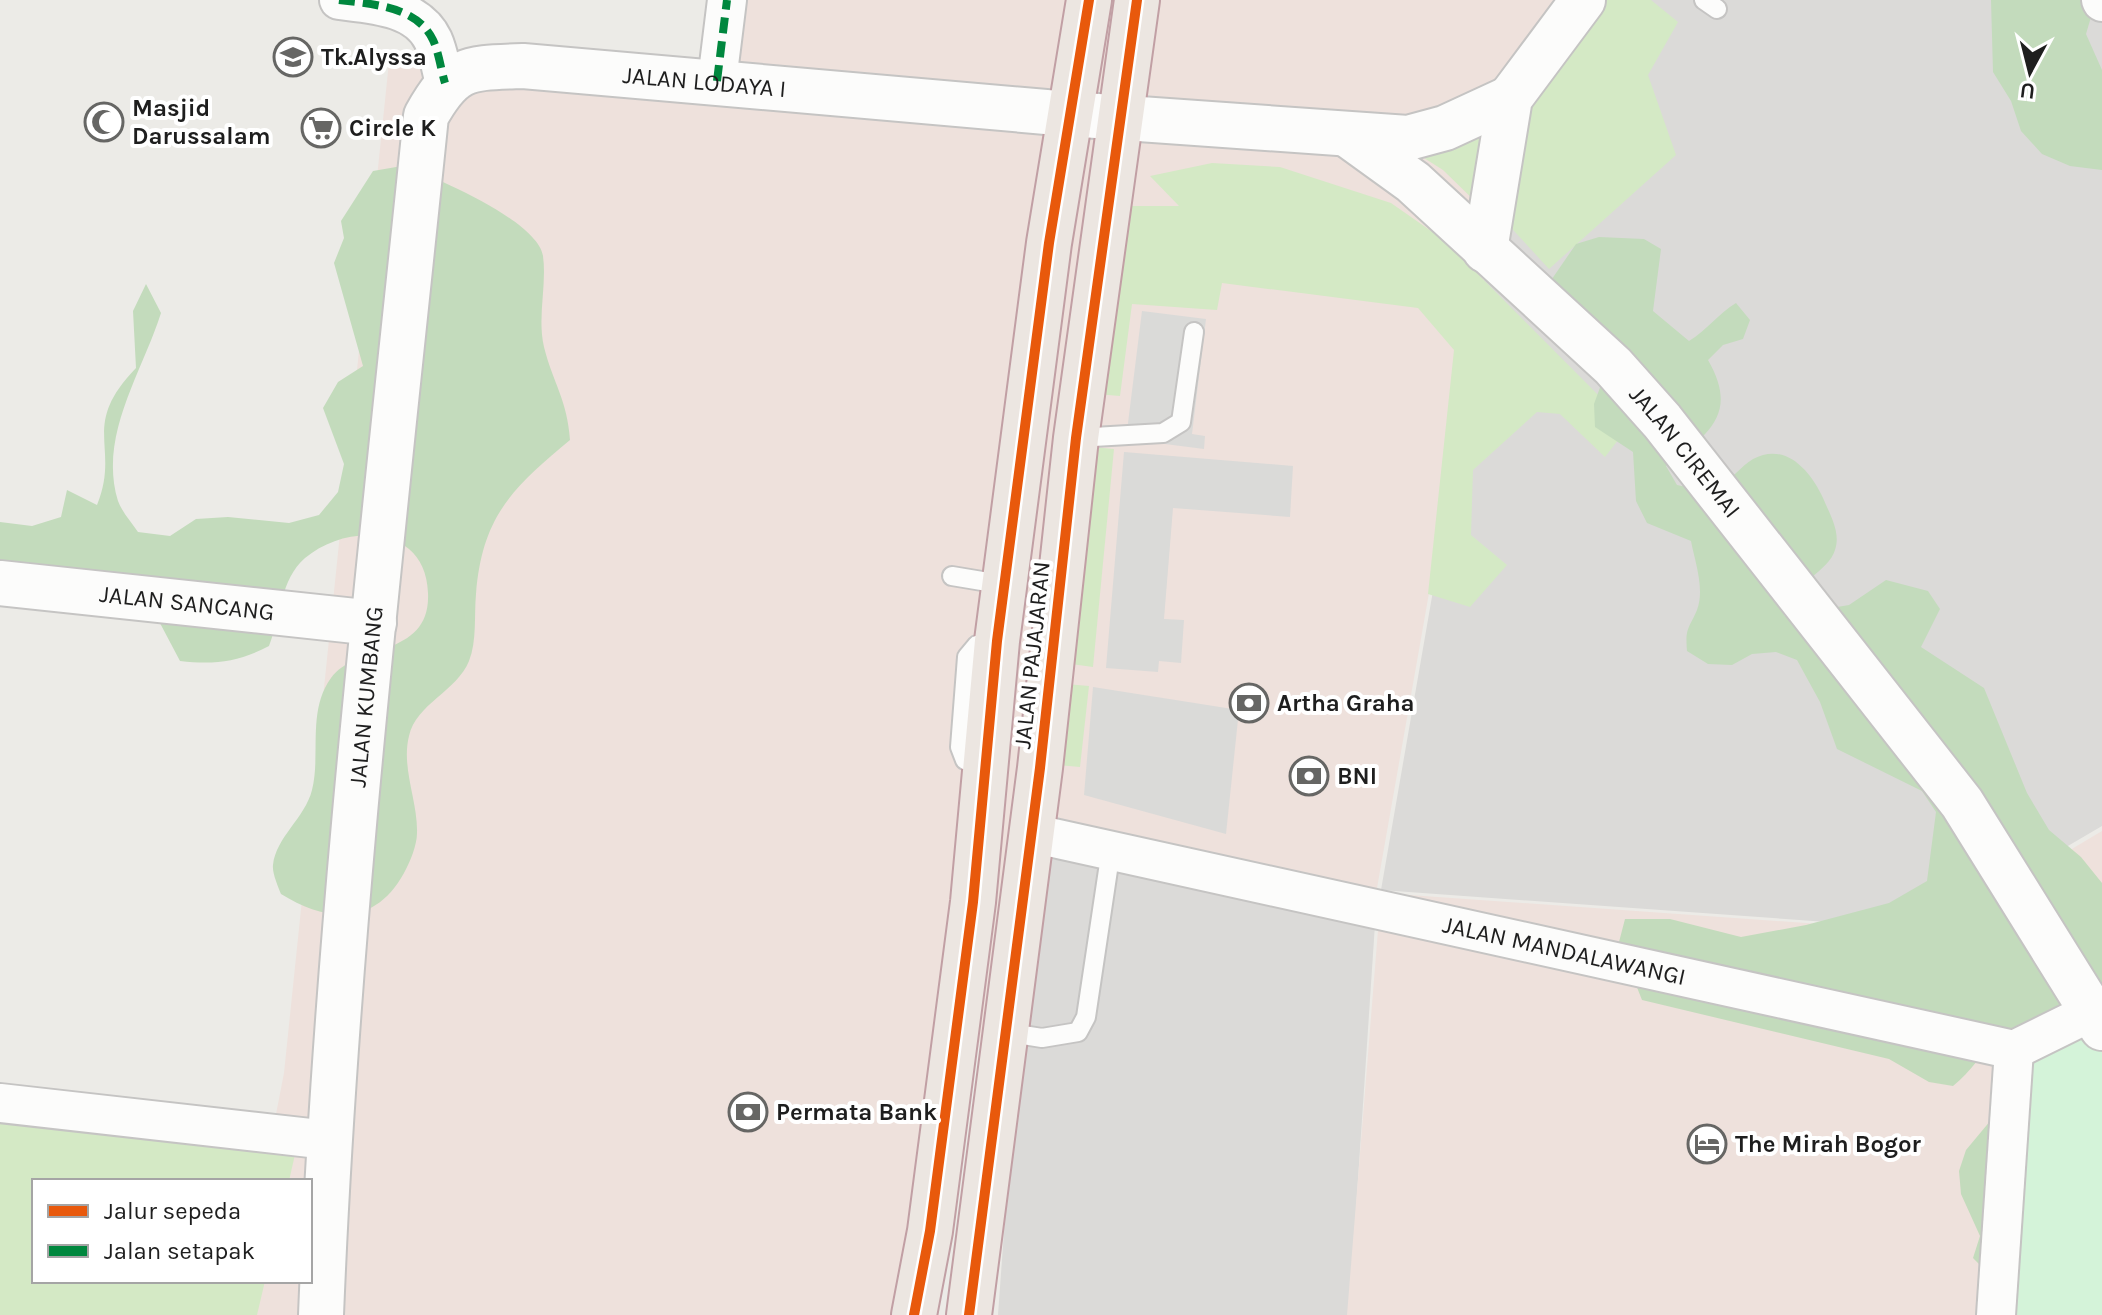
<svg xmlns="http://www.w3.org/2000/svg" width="2102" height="1315" viewBox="0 0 2102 1315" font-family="Karla,sans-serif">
	<rect width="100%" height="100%" fill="#ecebe7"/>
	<g fill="#dbdad8">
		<polygon points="1587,0 2102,0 2102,826 1926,929 1381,890 1470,378 1485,250"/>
		<polygon points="1031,857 1377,894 1349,1315 998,1315"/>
	</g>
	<g fill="#eee1dc">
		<polygon points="726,0 1582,0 1520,77 1377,888 1027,854 911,1315 237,1315 244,1281 310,1281 310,1181 263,1181 284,1073 389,62 708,94"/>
		<polygon points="2102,831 2102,1315 1347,1315 1381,893 1933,932"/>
	</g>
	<g fill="#dadad8">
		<polygon points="1142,311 1206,319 1192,434 1205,436 1204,449 1126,439"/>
		<polygon points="1124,452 1293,466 1290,517 1173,508 1164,619 1184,620 1181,663 1159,661 1158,672 1106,668"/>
		<polygon points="1093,687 1239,710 1226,834 1084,795"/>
	</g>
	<g fill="#d4e9c5">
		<polygon points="1606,0 1651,0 1678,22 1648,75 1676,155 1549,269 1505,221 1524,93"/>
		<polygon points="1498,118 1481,207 1443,170 1402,144"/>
		<polygon points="1212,163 1280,167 1391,203 1444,240 1629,426 1605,457 1560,414 1537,412 1473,470 1471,535 1507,565 1470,607 1428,594 1454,350 1418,308 1222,283 1217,310 1132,304 1120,396 1084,393 1128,206 1179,206 1150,176"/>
		<polygon points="1092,447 1114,449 1093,667 1071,664"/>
		<polygon points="1066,684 1089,686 1080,767 1058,765"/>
		<polygon points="0,1115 298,1141 289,1181 34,1181 34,1281 265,1281 257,1315 0,1315"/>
	</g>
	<g fill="#c3dbbc">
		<polygon points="1991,0 2096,0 2086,34 2102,70 2102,170 2070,166 2042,154 2021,131 2011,101 1993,72"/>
		<path d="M 402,166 C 434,176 538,221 543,256 C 547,286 537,317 544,347 C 553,383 567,399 570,440 C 512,488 482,517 476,594 C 474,615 477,641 469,661 C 457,691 416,704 409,736 C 401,768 418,801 417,833 C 417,845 410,862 404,873 C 375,926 328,923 281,894 C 278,886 272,873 273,865 C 276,837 305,818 312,790 C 321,754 307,711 331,678 C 356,643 431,658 428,593 C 426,525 348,522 305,558 C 280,580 281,616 269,646 C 238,662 215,665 180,661 L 152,608 L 0,581 L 0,522 L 32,526 L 61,517 L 67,490 L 97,505 C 121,446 79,427 136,368 L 133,311 L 146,284 L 161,313 C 142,373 98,436 118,501 C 122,512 132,523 138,532 L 170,536 L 196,519 L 228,517 L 289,523 L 319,515 L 338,492 L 344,464 L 323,408 L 338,382 L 363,366 L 334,263 L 344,238 L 341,221 L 373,171 Z"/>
		<path d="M 1599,237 L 1644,239 L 1661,249 L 1653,311 L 1689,341 C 1707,330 1718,314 1736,303 L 1750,320 L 1743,339 L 1723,345 L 1708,360 C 1739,414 1709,434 1666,466 L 1677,485 C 1691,488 1705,491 1719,485 C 1732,480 1741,466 1753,459 C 1786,441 1811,472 1823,498 C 1830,515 1841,532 1835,550 C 1829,571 1794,582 1784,616 L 1849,605 L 1886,580 L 1928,591 L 1940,609 L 1921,647 L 1984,688 L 2027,793 L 2049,830 L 2081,857 L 2102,883 L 2102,1315 L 1991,1276 L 1973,1258 L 1980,1236 L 1961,1194 L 1959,1171 L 1966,1150 L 1996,1114 L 2068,1006 C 2044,1015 2018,1023 1998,1039 C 1981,1053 1971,1072 1953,1086 L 1929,1082 L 1889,1059 L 1642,1000 L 1619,942 L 1625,919 L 1670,919 L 1741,937 L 1806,925 L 1889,903 L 1927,881 L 1936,812 L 1922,791 L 1837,749 L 1820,702 L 1797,660 L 1776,652 L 1752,654 L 1732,665 L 1708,664 L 1687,651 C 1685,627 1689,629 1697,610 C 1705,589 1695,562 1691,541 L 1647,523 L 1636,501 L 1633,452 L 1595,427 L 1594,404 L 1602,382 L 1543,292 L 1576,244 Z"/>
	</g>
	<polygon fill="#d4f3d9" points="2093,1028 2102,1052 2102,1315 2011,1315 2026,1054"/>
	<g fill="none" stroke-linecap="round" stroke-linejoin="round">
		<defs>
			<g id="service">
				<polyline points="1704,0 1717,9"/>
				<polyline points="1076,438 1163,433 1181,422 1194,332"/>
				<polyline points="952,576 1006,585"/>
				<polyline points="983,767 965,760 960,747 967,657 977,645 996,642"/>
				<polyline points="1005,1032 1042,1038 1078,1032 1086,1017 1111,850"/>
			</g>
			<g id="minor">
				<path d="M 339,0 C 371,4 417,6 433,40 C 439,53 441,70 445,83"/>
				<polyline points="2101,0 2102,2"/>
				<polyline points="717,81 727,0"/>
				<path id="s1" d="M 1031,833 L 2014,1050 L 2091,1012"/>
				<polyline points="0,1103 328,1140"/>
				<polyline points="1996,1315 2014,1050"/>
			</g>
			<g id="tertiary">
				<path id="s2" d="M 1348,135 L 1413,182 L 1613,366 L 1662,421 L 1962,803 L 2102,1028"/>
				<polyline points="1485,250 1510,98 1583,0"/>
				<path id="s3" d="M 0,583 L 374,623"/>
				<path id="s4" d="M 321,1315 C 337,914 385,515 426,116 C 454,66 467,68 523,66 L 1069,114 L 1408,138 L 1445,128 L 1510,98"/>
			</g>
			<g id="trunk">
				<polyline points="914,1315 930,1231 973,902 997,641 1049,243 1089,0"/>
				<polyline points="969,1315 1040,768 1076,438 1137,0"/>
			</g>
		</defs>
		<use href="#service" stroke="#c5c4c3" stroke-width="22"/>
		<use href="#minor" stroke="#c5c4c3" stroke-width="42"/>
		<use href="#tertiary" stroke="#c5c4c3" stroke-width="48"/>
		<use href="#trunk" stroke="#c19fa4" stroke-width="48"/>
		<use href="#service" stroke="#fcfcfb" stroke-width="18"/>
		<use href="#minor" stroke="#fcfcfb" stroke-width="38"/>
		<use href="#tertiary" stroke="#fcfcfb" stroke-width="44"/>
		<use href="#trunk" stroke="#ece6e1" stroke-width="44"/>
		<g stroke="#00873e" stroke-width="8" stroke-dasharray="16 8" stroke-linecap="butt">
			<path d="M 339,0 C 371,4 417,6 433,40 C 439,53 441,70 445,83"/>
			<polyline points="717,81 727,0"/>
		</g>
		<defs>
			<g id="cycleway">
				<polyline points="914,1315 930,1231 973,902 997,641 1049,243 1089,0"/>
				<polyline points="969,1315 1040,768 1076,438 1137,0"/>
			</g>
		</defs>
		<use href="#cycleway" stroke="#fff" stroke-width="15"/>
		<use href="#cycleway" stroke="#e8590c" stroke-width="10"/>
	</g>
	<defs>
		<symbol id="school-ring" viewBox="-11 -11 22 22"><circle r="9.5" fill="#fff" stroke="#666664" stroke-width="1.5"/><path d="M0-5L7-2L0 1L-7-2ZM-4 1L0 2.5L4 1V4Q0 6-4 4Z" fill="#666664"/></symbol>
		<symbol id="mosque-ring" viewBox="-11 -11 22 22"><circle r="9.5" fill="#fff" stroke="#666664" stroke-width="1.5"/><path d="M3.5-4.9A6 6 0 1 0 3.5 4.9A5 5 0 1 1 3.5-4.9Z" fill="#666664"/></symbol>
		<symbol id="supermarket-ring" viewBox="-11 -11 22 22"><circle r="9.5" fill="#fff" stroke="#666664" stroke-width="1.5"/><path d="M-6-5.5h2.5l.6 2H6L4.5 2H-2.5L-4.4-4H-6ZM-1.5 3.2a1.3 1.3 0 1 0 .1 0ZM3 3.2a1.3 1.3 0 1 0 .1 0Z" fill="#666664"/></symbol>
		<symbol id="bank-ring" viewBox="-11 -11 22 22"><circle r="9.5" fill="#fff" stroke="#666664" stroke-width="1.5"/><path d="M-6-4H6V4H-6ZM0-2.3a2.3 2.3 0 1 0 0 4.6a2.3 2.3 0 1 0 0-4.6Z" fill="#666664"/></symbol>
		<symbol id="hotel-ring" viewBox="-11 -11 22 22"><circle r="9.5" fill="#fff" stroke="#666664" stroke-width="1.5"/><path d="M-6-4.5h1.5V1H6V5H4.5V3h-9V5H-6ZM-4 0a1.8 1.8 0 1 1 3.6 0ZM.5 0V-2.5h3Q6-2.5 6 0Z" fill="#666664"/></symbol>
	</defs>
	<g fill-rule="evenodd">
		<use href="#school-ring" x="271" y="35" width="44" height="44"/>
		<use href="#mosque-ring" x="82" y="100" width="44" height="44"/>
		<use href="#supermarket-ring" x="299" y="106" width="44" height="44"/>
		<use href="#bank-ring" x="1227" y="681" width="44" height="44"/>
		<use href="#bank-ring" x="1287" y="754" width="44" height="44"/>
		<use href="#bank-ring" x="726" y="1090" width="44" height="44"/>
		<use href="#hotel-ring" x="1685" y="1122" width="44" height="44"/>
	</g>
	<g text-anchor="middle" stroke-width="8" stroke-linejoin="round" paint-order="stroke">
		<g font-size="24" font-weight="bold" fill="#1e1e1e" stroke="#fff" text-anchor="start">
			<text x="321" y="65">Tk.Alyssa</text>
			<text x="132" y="116">Masjid<tspan x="132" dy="28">Darussalam</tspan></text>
			<text x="349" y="136">Circle K</text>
			<text x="1277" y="711">Artha Graha</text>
			<text x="1337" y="784">BNI</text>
			<text x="776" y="1120">Permata Bank</text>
			<text x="1735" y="1152">The Mirah Bogor</text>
		</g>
		<g font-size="24" fill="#1e1e1e" stroke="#fff">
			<text dy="8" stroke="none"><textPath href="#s4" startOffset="1504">JALAN LODAYA I</textPath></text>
			<text dy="8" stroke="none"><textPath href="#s2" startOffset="464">JALAN CIREMAI</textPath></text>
			<text dy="8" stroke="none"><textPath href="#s3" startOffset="188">JALAN SANCANG</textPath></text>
			<text transform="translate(1032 655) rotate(-84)" y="8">JALAN PAJAJARAN</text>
			<text dy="8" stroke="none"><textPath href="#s4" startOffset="620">JALAN KUMBANG</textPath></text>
			<text dy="8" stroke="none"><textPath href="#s1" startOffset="546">JALAN MANDALAWANGI</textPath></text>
		</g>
	</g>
	<rect x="32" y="1179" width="280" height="104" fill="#ffffff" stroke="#a5a5a5" stroke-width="2"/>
	<rect x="48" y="1205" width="40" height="12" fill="#e8590c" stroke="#a5a5a5" stroke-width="2"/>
	<text x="104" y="1219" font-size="24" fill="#1e1e1e">Jalur sepeda</text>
	<rect x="48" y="1245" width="40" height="12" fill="#00873e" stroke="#a5a5a5" stroke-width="2"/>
	<text x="104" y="1259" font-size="24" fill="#1e1e1e">Jalan setapak</text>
	<g transform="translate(2030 72) rotate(187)" stroke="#ffffff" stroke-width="6" paint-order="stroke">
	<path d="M0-6L14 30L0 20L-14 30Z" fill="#1e1e1e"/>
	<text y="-12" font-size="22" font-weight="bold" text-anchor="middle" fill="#1e1e1e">U</text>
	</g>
</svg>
